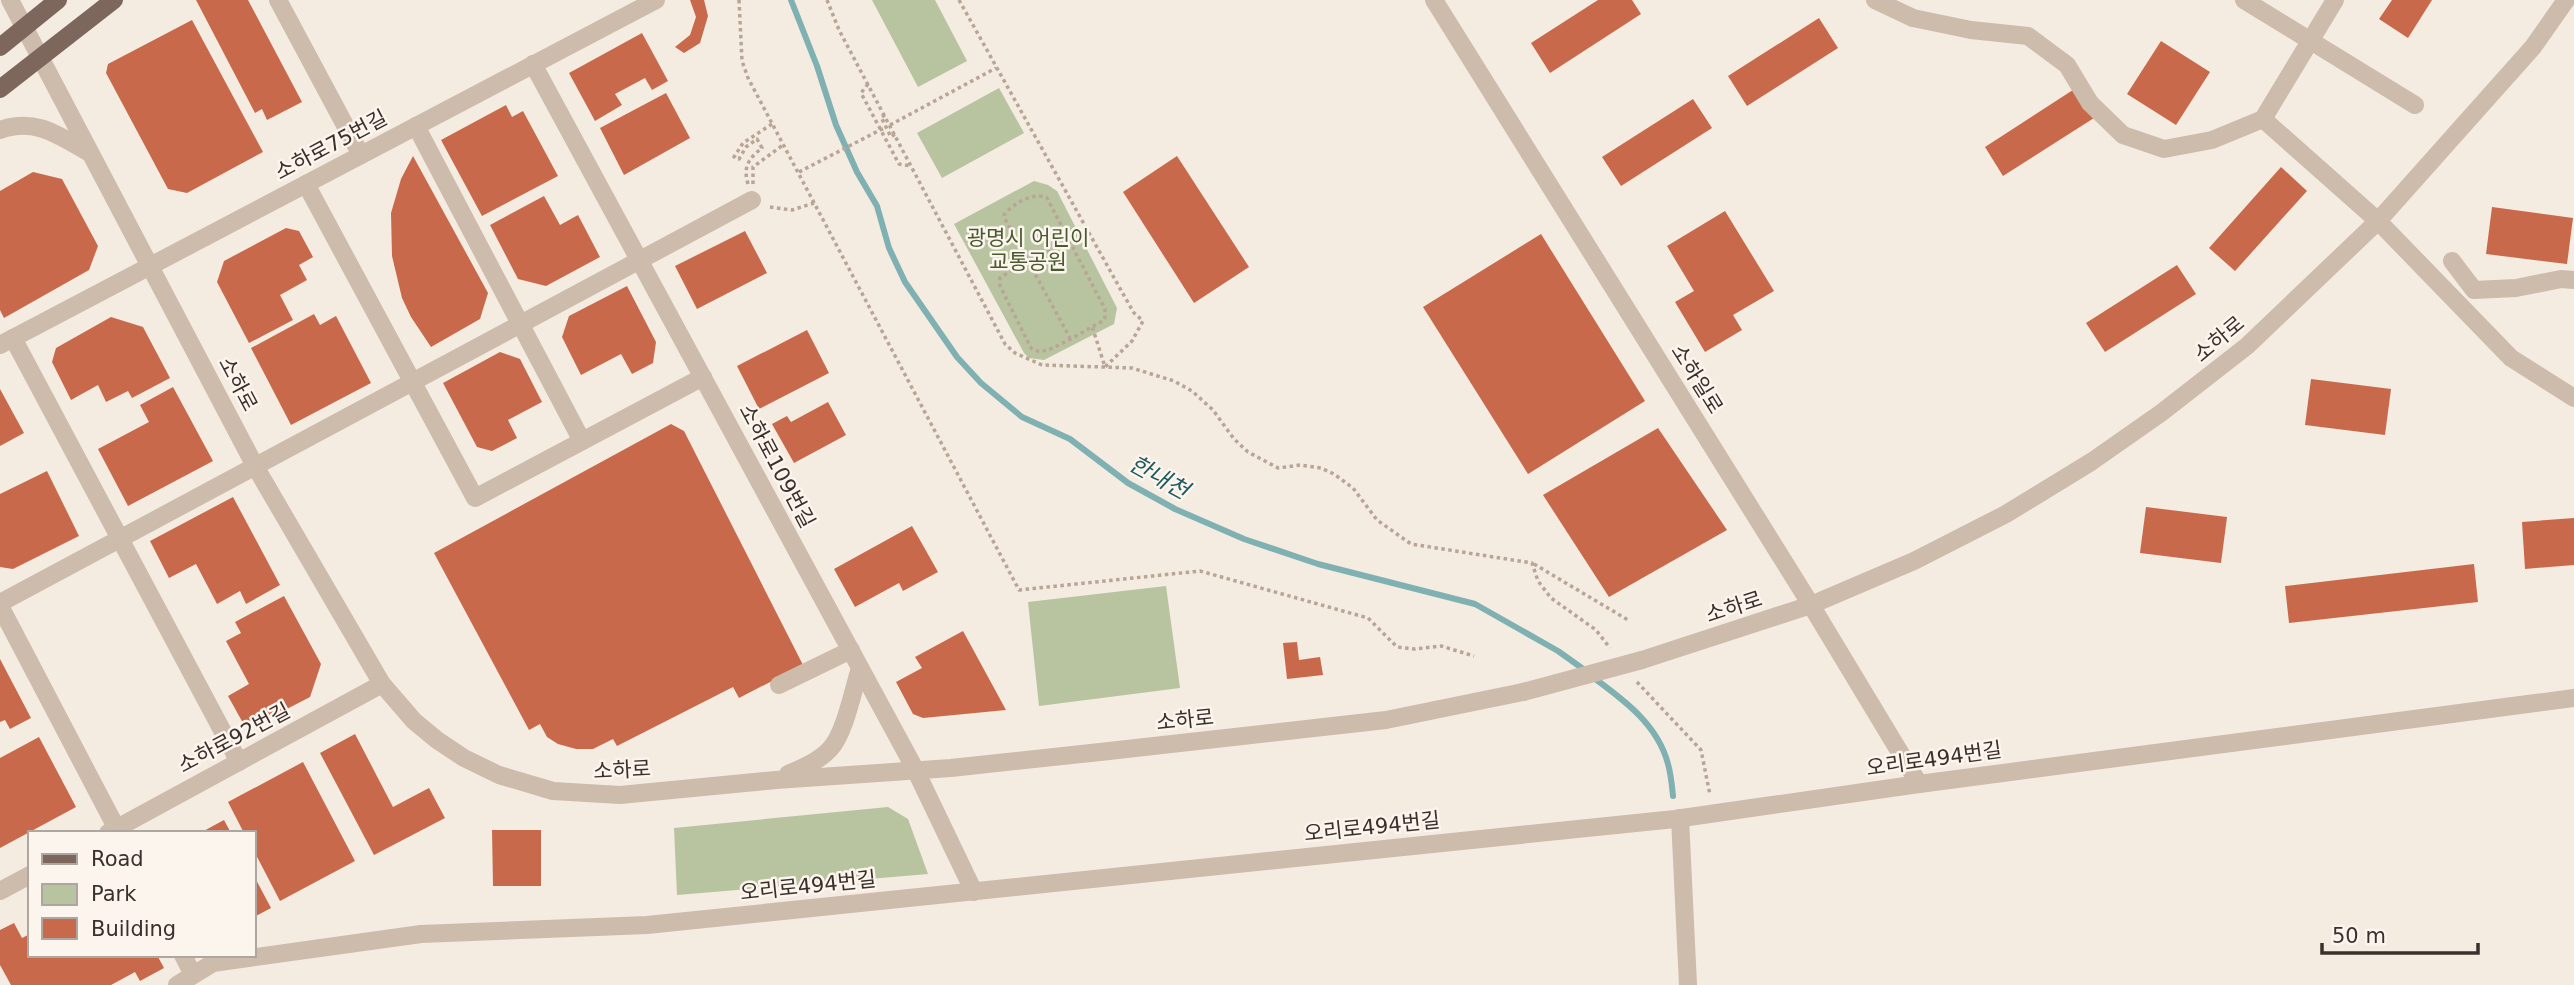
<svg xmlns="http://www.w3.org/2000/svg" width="2574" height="985" viewBox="0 0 2574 985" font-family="'DejaVu Sans','Noto Sans KR',sans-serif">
	<rect width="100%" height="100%" fill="#f4ebe1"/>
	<g fill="#b8c4a0">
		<polygon points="872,0 935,0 967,61 918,87"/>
		<polygon points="999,88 1024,133 942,178 917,133"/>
		<polygon points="1034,181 1048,185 1057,191 1117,308 1114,324 1044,360 1029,358 1024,353 954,224"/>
		<polygon points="1166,586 1180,688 1039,706 1028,602"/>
		<polygon points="888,807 908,819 928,874 677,895 674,828"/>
	</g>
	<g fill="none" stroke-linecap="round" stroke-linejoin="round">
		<g stroke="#7fb0b2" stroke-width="6">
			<polyline points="791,0 817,66 836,125 857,172 877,206 889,248 905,282 957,357 981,383 1022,417 1070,439 1128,483 1175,509 1244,539 1318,564 1475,604 1558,651 1586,671"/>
			<path d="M 1594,678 C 1624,700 1658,725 1668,764 C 1671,774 1672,786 1673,796"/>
		</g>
	</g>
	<g fill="#c8694b">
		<polygon points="196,0 248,0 302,102 267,120 262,109 255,113"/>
		<polygon points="690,0 704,0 708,16 700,43 684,53 675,47 690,35 696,17"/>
		<polygon points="1598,0 1632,0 1641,14 1550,73 1531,43"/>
		<polygon points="2392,0 2432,0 2408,38 2379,19"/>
		<polygon points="1819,18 1838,48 1747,106 1728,76"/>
		<polygon points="192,20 263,152 187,193 168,189 106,73 108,64"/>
		<polygon points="642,33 668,81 652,90 645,78 615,94 622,105 595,121 569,73"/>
		<polygon points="2161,41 2210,72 2176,125 2127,94"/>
		<polygon points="2076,88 2094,118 2003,176 1985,147"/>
		<polygon points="666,93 690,138 624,175 600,128"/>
		<polygon points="1693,99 1712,128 1621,186 1602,157"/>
		<polygon points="506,105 512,117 523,111 558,176 482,216 441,140"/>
		<polygon points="413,156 488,293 480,319 431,347 411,317 402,298 392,256 391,213 401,179"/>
		<polygon points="1177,156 1249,267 1194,303 1123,192"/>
		<polygon points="2281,167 2307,191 2235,271 2209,248"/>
		<polygon points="33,172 62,179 98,246 89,270 4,318 0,310 0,191"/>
		<polygon points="544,196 560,225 578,215 600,257 546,286 518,279 490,225"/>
		<polygon points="2492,207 2573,218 2567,264 2486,254"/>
		<polygon points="1725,211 1774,291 1733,315 1742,330 1705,352 1675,302 1694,291 1667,246"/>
		<polygon points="286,228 299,231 313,257 299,265 307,280 280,295 293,320 249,343 217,282 224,261"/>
		<polygon points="745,231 767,273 697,309 675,266"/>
		<polygon points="1541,234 1645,401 1528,474 1423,307"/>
		<polygon points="2177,265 2196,294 2105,352 2086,323"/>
		<polygon points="627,286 656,342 653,363 632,374 621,354 581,375 562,337 569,316"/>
		<polygon points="314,314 320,325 336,316 371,383 291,425 251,348"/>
		<polygon points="111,317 143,327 170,378 132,398 128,391 106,402 98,385 71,400 52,362 56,348"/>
		<polygon points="807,330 829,373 759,409 737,366"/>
		<polygon points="500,352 520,359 542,402 508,420 517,438 492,451 477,447 443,383"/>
		<polygon points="2311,379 2391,389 2385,435 2305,425"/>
		<polygon points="173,387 213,461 128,506 98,449 149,422 140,405"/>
		<polygon points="0,389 24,433 0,446"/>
		<polygon points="828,402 846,435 794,463 772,424 787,416 791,422"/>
		<polygon points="671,424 684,431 803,665 739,698 733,687 617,746 613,739 593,749 576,749 558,744 547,737 540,724 529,730 434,553"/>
		<polygon points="1658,428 1727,530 1609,597 1543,495"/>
		<polygon points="47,471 79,536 13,569 0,567 0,494"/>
		<polygon points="233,497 280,585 246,604 240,591 217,604 196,564 169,578 150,541"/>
		<polygon points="2146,507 2227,517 2221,563 2140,553"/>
		<polygon points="2574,518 2574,565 2525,569 2522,522"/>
		<polygon points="912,526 938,572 903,591 899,583 855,607 834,569"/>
		<polygon points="2474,564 2478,602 2289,623 2285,586"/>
		<polygon points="284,596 321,664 310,697 252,727 243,723 228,696 249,684 226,641 241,633 235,622"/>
		<polygon points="963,631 1006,710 923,718 913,714 896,682 922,668 915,657"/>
		<polygon points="1297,642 1299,660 1320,657 1323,675 1287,679 1283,643"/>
		<polygon points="0,659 31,718 10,729 5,720 0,722"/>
		<polygon points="355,734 393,807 429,788 445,818 374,855 320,753"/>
		<polygon points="39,737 76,807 0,848 0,758"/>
		<polygon points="303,762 355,861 280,901 254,851 254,833 244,833 228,802"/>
		<polygon points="224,820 231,833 200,833"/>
		<polygon points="492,830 541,830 541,886 493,886"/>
		<polygon points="254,876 271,908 254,917"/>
		<polygon points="14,923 22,938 30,934 30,955 157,955 164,968 140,981 135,972 111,985 11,985 0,965 0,930"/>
	</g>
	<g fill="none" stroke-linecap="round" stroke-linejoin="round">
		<g stroke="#b9a596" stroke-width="3.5" stroke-dasharray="3.5 3.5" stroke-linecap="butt">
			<polyline points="739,0 742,61 748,78 1019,590 1200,571 1368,618 1397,647 1415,649 1441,646 1474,656"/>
			<polyline points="827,0 839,30 1005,344 1015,353 1042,365 1132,368 1174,381 1192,391 1213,410 1234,439 1248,452 1278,468 1300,465 1321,468 1334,474 1353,488 1377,520 1411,544 1532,563 1538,581 1551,598 1596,630 1610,648"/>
			<polyline points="959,0 1122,292 1134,313 1143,321 1132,341 1105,367 1092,326"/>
			<polyline points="868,84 861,93 899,164 911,166"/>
			<polyline points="885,115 881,117 891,137 895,134"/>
			<polyline points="890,125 996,68"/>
			<polyline points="799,172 886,127"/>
			<path d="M 748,184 C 743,167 748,159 762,148 L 757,139 L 746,147 L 739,159 L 734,157 L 743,143 L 772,124"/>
			<polyline points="753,184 753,167 783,145"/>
			<polyline points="770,207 792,210 814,203"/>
			<path d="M 1069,241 C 1047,253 1021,263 1000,278 L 1000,286 L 1031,348 C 1035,350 1038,352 1042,351 C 1053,351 1090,327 1103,321 L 1105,317 L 1105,309 L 1047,198 C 1035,191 1012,204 1004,215 L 1005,219 L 1070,338"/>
			<polyline points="1534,564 1628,620"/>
			<polyline points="1637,682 1701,750 1710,795"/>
		</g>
		<g stroke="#cdbbac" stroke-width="18">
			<polyline points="10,0 255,466 382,684 414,721 437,740 464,758 499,775 553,791 620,795 776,780 951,768 1100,752 1386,720 1523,692"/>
			<polyline points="278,0 361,155"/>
			<polyline points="1434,0 1811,605 1919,784"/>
			<polyline points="1875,0 1913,18 1971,30 2028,36 2067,65 2090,103 2123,135 2164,149 2212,140 2263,119 2335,0"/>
			<polyline points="2244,0 2415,105"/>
			<polyline points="533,64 915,769 974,892"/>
			<polyline points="2263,119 2378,221 2511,358 2574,398"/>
			<polyline points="416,126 582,441"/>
			<path d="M 0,130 C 36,117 59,136 90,153"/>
			<polyline points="306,184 475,498 703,377"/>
			<polyline points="2452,261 2474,290 2516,288 2561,279 2574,280"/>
			<polyline points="13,338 239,762"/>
			<polyline points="0,345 656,0"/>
			<polyline points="0,603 752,200"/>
			<polyline points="0,606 119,833"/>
			<polyline points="1642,660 1811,605 1914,561 2006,514 2091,462 2161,413 2247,346 2378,221 2533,47 2566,0"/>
			<polyline points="779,685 851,650"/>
			<path d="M 788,774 C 802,768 819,761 830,749 C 845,733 853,690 860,668"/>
			<polyline points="1680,818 1688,985"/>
			<polyline points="108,833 382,684"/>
			<polyline points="0,891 30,875"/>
			<polyline points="183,955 193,975"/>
			<polyline points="177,985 213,963 421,934 647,925 1675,819 1919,784 2574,698"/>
		</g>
		<g stroke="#7d675c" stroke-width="18">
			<polyline points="0,47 58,0"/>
			<polyline points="0,89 114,0"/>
		</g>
		<polyline stroke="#cdbbac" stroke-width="18" points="1523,692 1642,660"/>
	</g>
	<g text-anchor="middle" stroke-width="5" stroke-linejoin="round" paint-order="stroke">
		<g font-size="21" fill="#3b302b" stroke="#fbf5ee">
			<text transform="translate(331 145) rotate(-28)" y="7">소하로75번길</text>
			<text transform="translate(2219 339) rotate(-40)" y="7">소하로</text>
			<text transform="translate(1697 379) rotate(58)" y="7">소하일로</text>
			<text transform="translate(238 384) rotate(62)" y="7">소하로</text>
			<text transform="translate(777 466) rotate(62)" y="7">소하로109번길</text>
			<text transform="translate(1734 607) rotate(-18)" y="7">소하로</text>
			<text transform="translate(1185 720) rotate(-6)" y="7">소하로</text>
			<text transform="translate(234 738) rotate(-28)" y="7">소하로92번길</text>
			<text transform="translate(1934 759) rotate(-8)" y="7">오리로494번길</text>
			<text transform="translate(622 770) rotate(-3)" y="7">소하로</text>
			<text transform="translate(1372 827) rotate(-6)" y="7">오리로494번길</text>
			<text transform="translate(808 886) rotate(-6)" y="7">오리로494번길</text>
		</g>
		<g font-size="21" fill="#4a5a2e" stroke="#fbf5ee">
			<text x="1028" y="245">광명시 어린이<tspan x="1028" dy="24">교통공원</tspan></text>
		</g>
		<g font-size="23" font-style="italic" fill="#1f5a5e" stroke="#fbf5ee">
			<text transform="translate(1159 477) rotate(29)" y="8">한내천</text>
		</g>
	</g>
	<rect x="28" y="831" width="228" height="126" fill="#fbf5ee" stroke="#aea6a0" stroke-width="2"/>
	<rect x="42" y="854" width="35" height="10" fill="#7d675c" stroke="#aea6a0" stroke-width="2"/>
	<text x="91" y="866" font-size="21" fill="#3b302b">Road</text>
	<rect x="42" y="884" width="35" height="21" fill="#b8c4a0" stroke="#aea6a0" stroke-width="2"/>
	<text x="91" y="901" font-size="21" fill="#3b302b">Park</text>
	<rect x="42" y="918" width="35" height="21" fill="#c8694b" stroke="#aea6a0" stroke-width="2"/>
	<text x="91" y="936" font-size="21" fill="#3b302b">Building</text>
	<path d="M2322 943v10h156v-10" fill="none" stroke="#3b302b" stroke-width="3.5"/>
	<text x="2332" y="943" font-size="21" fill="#3b302b" stroke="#fbf5ee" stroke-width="5" paint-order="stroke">50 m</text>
</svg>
